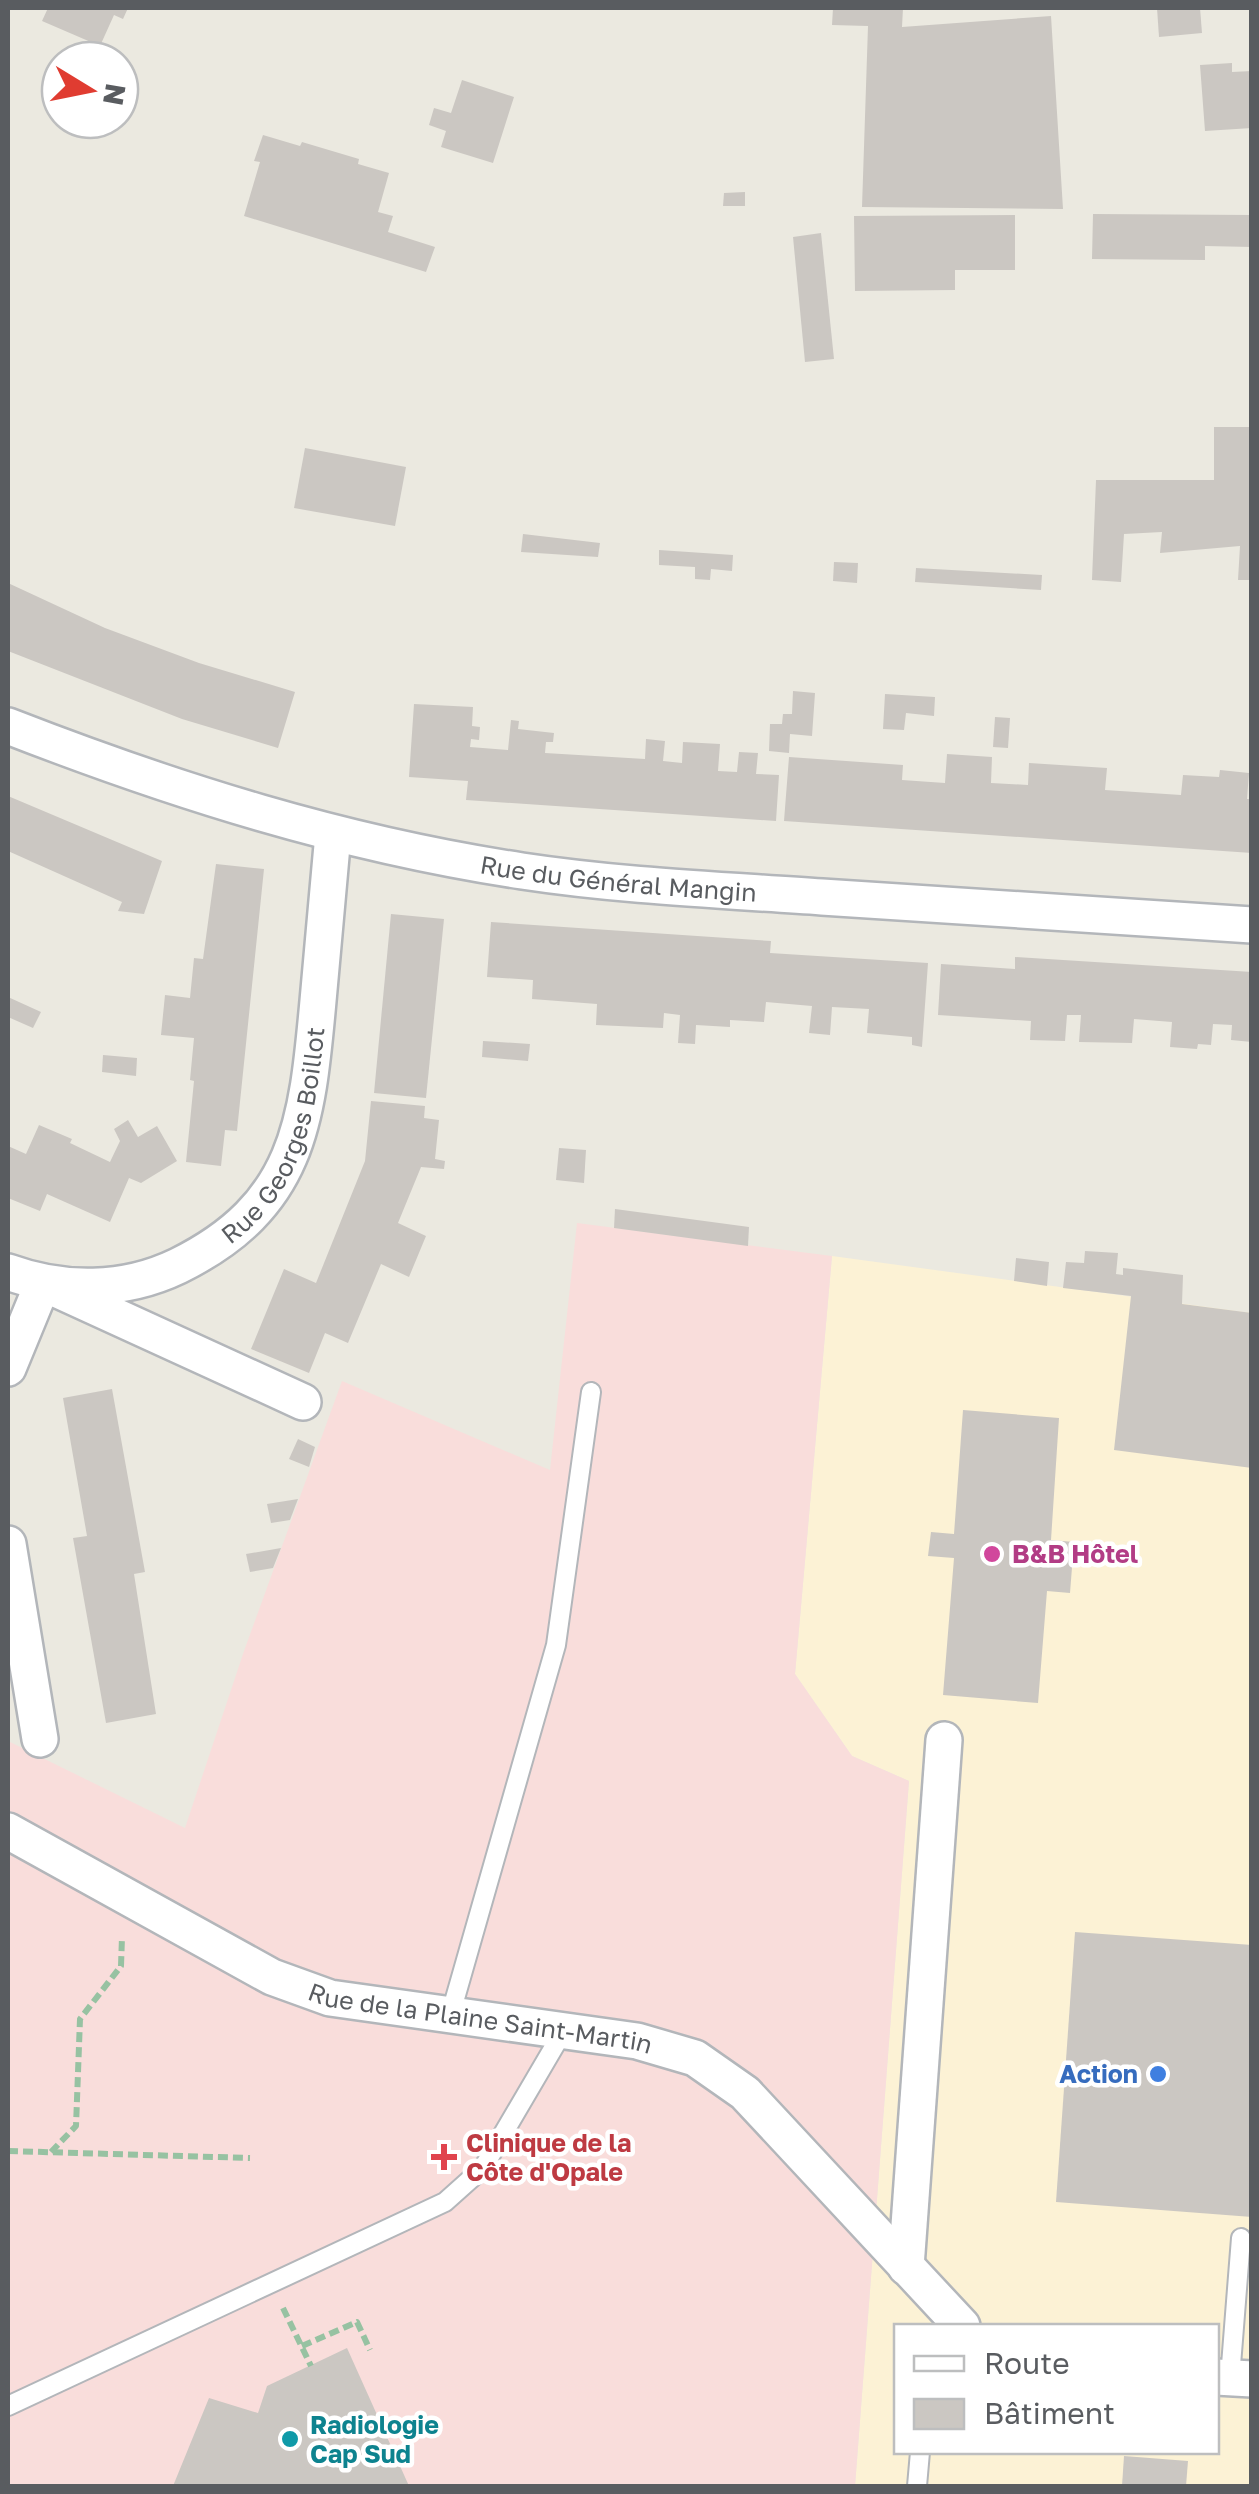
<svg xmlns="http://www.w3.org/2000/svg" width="1259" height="2494" viewBox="0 0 1259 2494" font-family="'Golos Text',sans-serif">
	<rect width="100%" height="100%" fill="#ebe9e0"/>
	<path fill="#fcf2d5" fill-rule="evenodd" d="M 832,1256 L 1251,1313 L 1251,2486 L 855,2486 L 909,1781 L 852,1756 L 795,1674 ZM 896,2326 L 1216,2326 L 1216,2452 L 896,2452 Z"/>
	<polygon fill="#f9dddb" points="577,1223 832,1256 795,1674 852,1756 909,1781 855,2486 8,2486 8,1741 185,1828 244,1651 342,1381 550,1470"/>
	<g fill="#cbc7c2">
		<polygon points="48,8 128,8 123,19 114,15 100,46 42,21"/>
		<polygon points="833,8 903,8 902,27 1051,16 1063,209 862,207 868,26 832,25"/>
		<polygon points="1157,8 1200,8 1202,33 1159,37"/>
		<polygon points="1232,63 1232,72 1252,71 1252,128 1205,131 1200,65"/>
		<polygon points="462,80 514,97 493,163 441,147 446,131 429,125 434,108 451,113"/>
		<polygon points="263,135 300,146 302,142 359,159 358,164 389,173 378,212 393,216 388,232 435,247 426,272 244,216 260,162 254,161"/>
		<polygon points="745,192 745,206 723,206 724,193"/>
		<polygon points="1093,214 1252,215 1252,247 1205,246 1205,260 1092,259"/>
		<polygon points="1015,215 1015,270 955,270 955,290 855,291 854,216"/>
		<polygon points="821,233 834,359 805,362 793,237"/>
		<polygon points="1214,427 1252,427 1252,580 1238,580 1240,546 1160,553 1162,532 1124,534 1121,582 1092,580 1096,480 1214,480"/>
		<polygon points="305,448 406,467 395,526 294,508"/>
		<polygon points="523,534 600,543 598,557 521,552"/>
		<polygon points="659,550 733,555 732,571 711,569 710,580 695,579 695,567 659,565"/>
		<polygon points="834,562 858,563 857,583 833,581"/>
		<polygon points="916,568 1042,575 1041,590 915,582"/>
		<polygon points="8,583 105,628 199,663 295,692 278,748 182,719 8,651"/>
		<polygon points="793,691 815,693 812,736 790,734 789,753 769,751 770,724 782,724 783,714 792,714"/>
		<polygon points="885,694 935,697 934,716 906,713 904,730 883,729"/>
		<polygon points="414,704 473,707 472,726 480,727 479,740 471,739 470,747 508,750 511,720 519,721 518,729 554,733 553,742 546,742 545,753 645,759 646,739 665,741 663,761 682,763 683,742 720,744 718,771 737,772 739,752 758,753 756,774 779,775 776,821 466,800 468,781 409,777"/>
		<polygon points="995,717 1010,718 1008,748 993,747"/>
		<polygon points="947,754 992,757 991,783 1028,785 1029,763 1107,768 1105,790 1181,795 1183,775 1219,777 1220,770 1249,773 1247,799 1252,799 1252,853 784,821 789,757 903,765 902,780 945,783"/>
		<polygon points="8,796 162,861 144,914 118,911 122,902 8,851"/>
		<polygon points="216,864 264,869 237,1131 225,1130 221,1166 186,1162 194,1081 190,1080 194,1038 161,1035 165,995 190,998 194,958 203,959"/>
		<polygon points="391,914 444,919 426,1098 374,1093"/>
		<polygon points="491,922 771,941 770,953 928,963 922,1047 912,1045 912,1037 867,1033 869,1009 832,1007 830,1035 809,1033 812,1006 766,1002 764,1022 730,1020 730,1027 696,1025 695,1044 678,1043 680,1015 664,1013 663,1028 596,1025 597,1004 532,999 533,980 487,977"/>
		<polygon points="1015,957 1252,972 1252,1042 1231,1040 1232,1025 1213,1024 1211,1045 1198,1044 1197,1049 1170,1047 1172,1022 1134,1019 1132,1043 1079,1042 1081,1015 1067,1015 1065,1041 1030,1040 1031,1021 938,1015 941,964 1015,969"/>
		<polygon points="8,997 41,1012 33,1028 8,1017"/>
		<polygon points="483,1041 530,1044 528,1061 482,1057"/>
		<polygon points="103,1055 137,1058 136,1076 102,1072"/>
		<polygon points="371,1101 425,1106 424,1118 439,1120 435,1159 445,1161 444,1169 421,1167 398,1223 426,1236 409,1277 381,1264 348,1343 325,1333 309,1373 251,1349 284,1269 316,1283 365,1161"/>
		<polygon points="128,1120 138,1137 157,1126 177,1161 141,1183 129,1178 110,1222 47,1194 40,1211 8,1198 8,1146 26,1154 39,1125 72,1139 70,1143 110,1162 120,1141 114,1129"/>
		<polygon points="559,1148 586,1150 584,1183 556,1180"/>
		<polygon points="615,1209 749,1227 748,1246 614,1228"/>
		<polygon points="1085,1251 1118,1253 1116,1274 1123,1275 1123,1268 1183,1275 1182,1304 1252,1313 1252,1468 1114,1450 1131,1296 1063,1288 1066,1262 1084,1263"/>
		<polygon points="1016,1258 1049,1262 1047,1286 1014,1281"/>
		<polygon points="112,1389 145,1572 134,1574 156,1714 106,1723 73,1538 87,1536 63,1398"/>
		<polygon points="963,1410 1059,1418 1051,1540 1074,1542 1070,1593 1047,1591 1038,1703 943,1695 954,1558 928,1556 931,1532 954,1534"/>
		<polygon points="298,1439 315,1447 309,1467 289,1459"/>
		<polygon points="298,1499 290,1520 271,1523 267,1504"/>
		<polygon points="281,1548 273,1568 250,1572 246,1554"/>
		<polygon points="1075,1932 1252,1945 1252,2217 1056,2202"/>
		<polygon points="347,2348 409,2486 173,2486 209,2398 258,2413 267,2386"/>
		<polygon points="1124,2456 1188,2461 1186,2486 1122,2486"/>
	</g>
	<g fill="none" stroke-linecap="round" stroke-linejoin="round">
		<defs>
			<g id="service">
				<polyline points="450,2016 556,1645 591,1392"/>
				<polyline points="1230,2378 1241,2238"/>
				<polyline points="8,2406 445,2202 483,2168 564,2030"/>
				<polyline points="917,2486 920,2452"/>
			</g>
			<g id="minor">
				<path id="s1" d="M 8,726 C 175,791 343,844 522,871 C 621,886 722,890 822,897 C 965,906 1108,916 1252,925"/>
				<path id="s2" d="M 8,1272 C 63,1292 124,1292 178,1266 C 299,1206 307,1123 318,1001 C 323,945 328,890 333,834"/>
				<polyline points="8,1368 43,1283 303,1402"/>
				<polyline points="8,1544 40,1739"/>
				<path id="s3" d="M 8,1831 L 272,1977 L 330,1998 L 637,2041 L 695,2058 L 745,2093 L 962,2326"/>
				<polyline points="906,2267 944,1740"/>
				<polyline points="1216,2377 1252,2379"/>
			</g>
		</defs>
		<use href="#service" stroke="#b3b6ba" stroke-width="22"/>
		<use href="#minor" stroke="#b3b6ba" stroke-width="40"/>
		<g stroke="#97c2a2" stroke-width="6" stroke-dasharray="10 5" stroke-linecap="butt">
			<polyline points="8,2151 250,2158"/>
			<polyline points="51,2152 76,2126 80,2019 121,1966 122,1937"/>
			<polyline points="283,2308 311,2366"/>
			<polyline points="302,2346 357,2322 370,2350"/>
		</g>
		<use href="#service" stroke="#fff" stroke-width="18"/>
		<use href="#minor" stroke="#fff" stroke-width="35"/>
	</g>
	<circle fill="#d1479c" stroke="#fff" stroke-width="4" cx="992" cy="1554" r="10"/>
	<circle fill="#3f7fe0" stroke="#fff" stroke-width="4" cx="1158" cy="2074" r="10"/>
	<path fill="#e0444e" stroke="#fff" stroke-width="4" d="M439 2142h10v10h10v10h-10v10h-10v-10h-10v-10h10z"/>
	<circle fill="#0f9aa8" stroke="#fff" stroke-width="4" cx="290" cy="2439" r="10"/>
	<g text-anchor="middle" stroke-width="9" stroke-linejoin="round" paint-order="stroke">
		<g font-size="25" fill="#595c60" stroke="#fff">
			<text dy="9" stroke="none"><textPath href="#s1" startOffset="632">Rue du Général Mangin</textPath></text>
			<text dy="9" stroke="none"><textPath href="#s2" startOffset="348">Rue Georges Boillot</textPath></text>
			<text dy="9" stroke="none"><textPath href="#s3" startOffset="515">Rue de la Plaine Saint-Martin</textPath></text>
		</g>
		<g font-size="25" font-weight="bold" fill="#b23c85" stroke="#fff" text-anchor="start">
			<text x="1012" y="1563">B&amp;B Hôtel</text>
		</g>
		<g font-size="25" font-weight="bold" fill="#366cbe" stroke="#fff" text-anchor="end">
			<text x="1138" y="2083">Action</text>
		</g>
		<g font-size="25" font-weight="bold" fill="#be3a42" stroke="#fff" text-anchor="start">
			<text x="466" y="2152">Clinique de la<tspan x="466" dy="29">Côte d'Opale</tspan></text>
		</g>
		<g font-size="25" font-weight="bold" fill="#0d838f" stroke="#fff" text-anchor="start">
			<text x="310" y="2434">Radiologie<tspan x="310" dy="29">Cap Sud</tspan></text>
		</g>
	</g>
	<rect width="1259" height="2494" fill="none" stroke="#595c60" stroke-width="20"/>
	<rect x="894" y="2324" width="325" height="130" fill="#ffffff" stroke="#bdbebf" stroke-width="2.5"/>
	<rect x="914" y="2356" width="50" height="15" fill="#ffffff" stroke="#bdbebf" stroke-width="2.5"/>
	<text x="984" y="2374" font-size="30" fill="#595c60">Route</text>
	<rect x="914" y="2399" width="50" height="30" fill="#cbc7c2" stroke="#bdbebf" stroke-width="2.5"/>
	<text x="984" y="2424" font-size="30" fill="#595c60">Bâtiment</text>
	<g transform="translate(90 90) rotate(100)"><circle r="48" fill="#ffffff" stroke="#bdbebf" stroke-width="2.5"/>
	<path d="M0-8L18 38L0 25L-18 38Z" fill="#e03c31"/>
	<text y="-15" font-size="28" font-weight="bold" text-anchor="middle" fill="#595c60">N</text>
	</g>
</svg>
